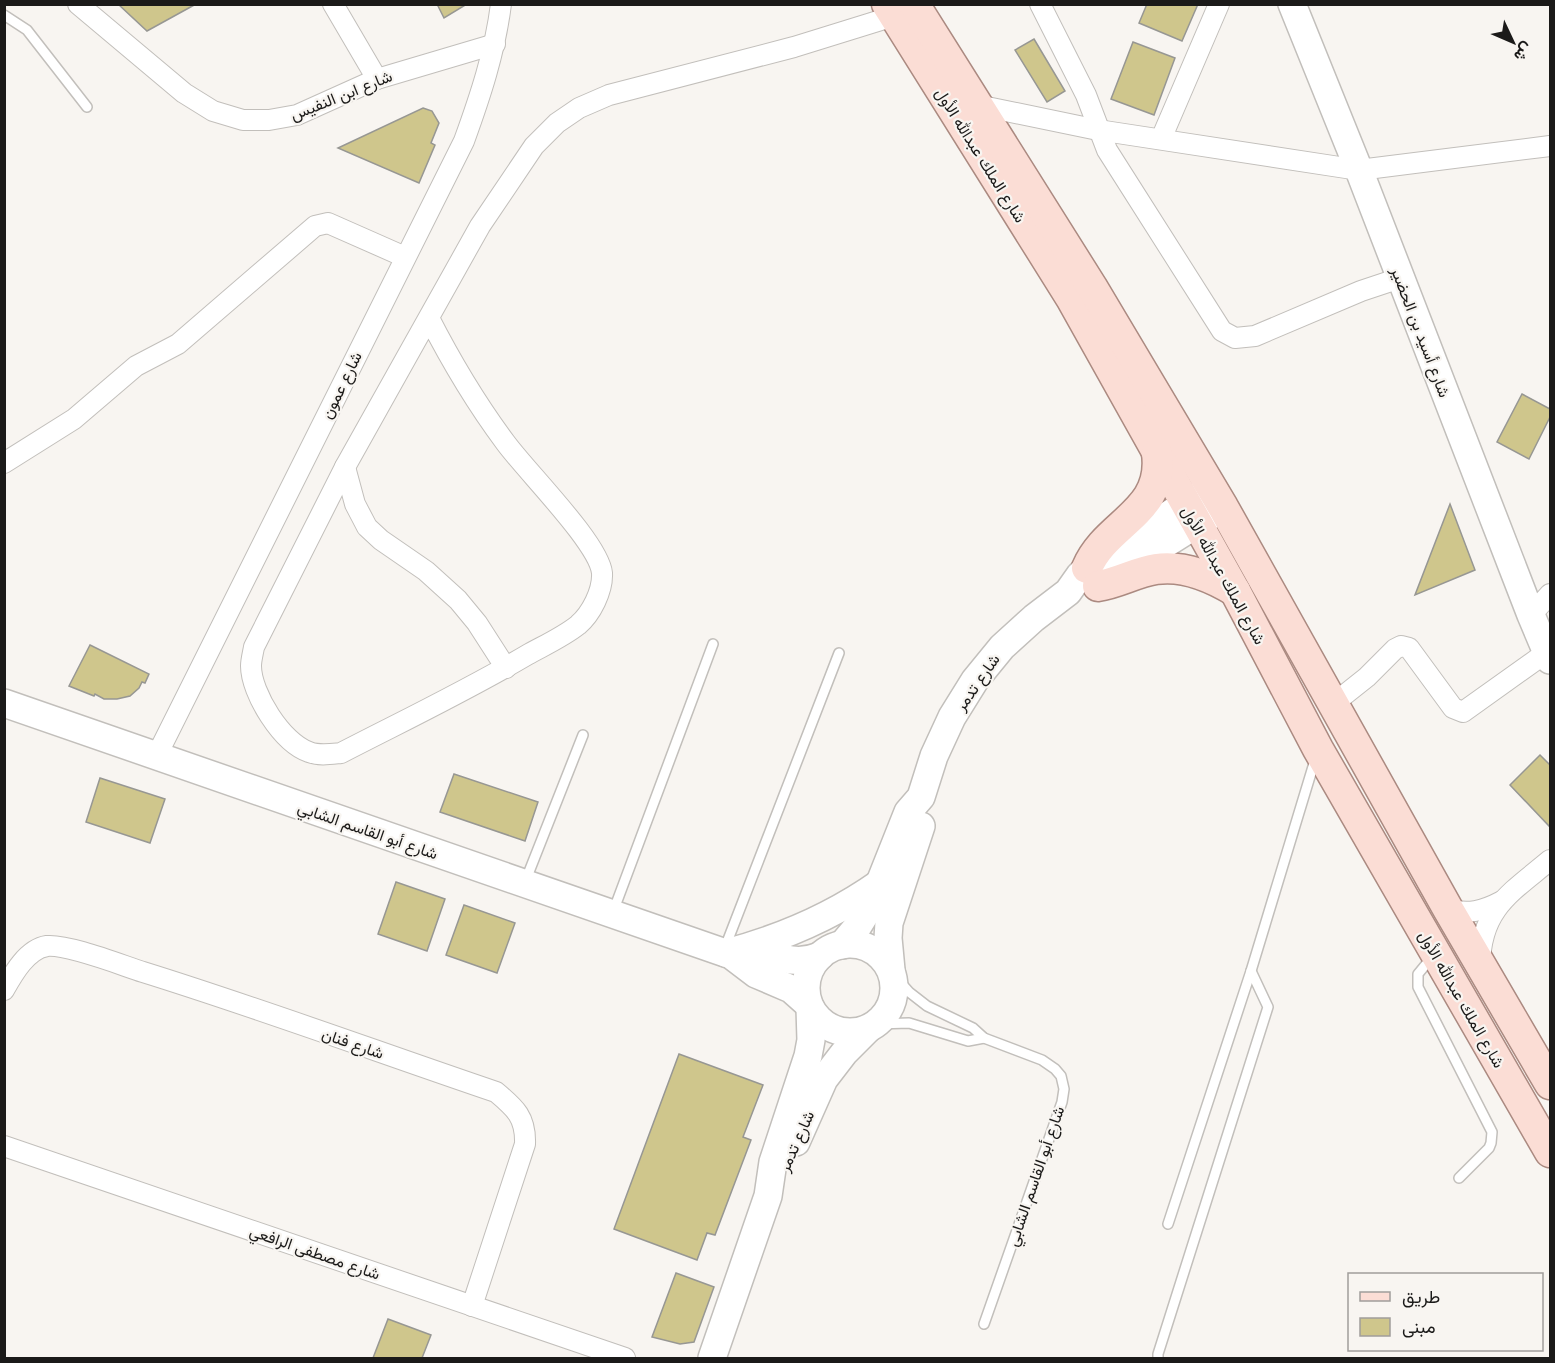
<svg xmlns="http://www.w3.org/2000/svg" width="1555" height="1363" viewBox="0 0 1555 1363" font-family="Arial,Vazirmatn,sans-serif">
	<rect width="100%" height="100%" fill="#f8f5f1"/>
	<g fill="#cfc68c" stroke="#979793" stroke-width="1.5">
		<polygon points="118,4 196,4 147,31"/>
		<polygon points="437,4 467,4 444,18"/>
		<polygon points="1147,4 1198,4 1182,41 1139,23"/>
		<polygon points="1034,39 1065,91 1047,102 1015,50"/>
		<polygon points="1133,42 1175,58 1154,115 1111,99"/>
		<polygon points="423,108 432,111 439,123 431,143 435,145 419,183 338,148"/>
		<polygon points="1522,394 1550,409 1550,417 1529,459 1497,442"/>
		<polygon points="1450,504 1475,570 1415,595"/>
		<polygon points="90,645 149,674 145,683 142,682 139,688 130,696 117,699 104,699 95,694 94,696 69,686"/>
		<polygon points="1540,755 1550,765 1550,827 1510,785"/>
		<polygon points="454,774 538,802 525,841 440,812"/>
		<polygon points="100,778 165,799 150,843 86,822"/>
		<polygon points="396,882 445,899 427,951 378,934"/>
		<polygon points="464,905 515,923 497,973 446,955"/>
		<polygon points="679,1054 763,1085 743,1137 751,1140 715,1235 707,1233 697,1260 614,1229"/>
		<polygon points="676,1273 714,1287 694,1342 680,1344 652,1337"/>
		<polygon points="388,1319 431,1335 422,1358 373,1358"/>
	</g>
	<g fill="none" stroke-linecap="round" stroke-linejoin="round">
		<defs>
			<g id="lane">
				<polyline points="4,15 27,30 87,107"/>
				<polyline points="525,882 583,735"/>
				<polyline points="613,912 713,644"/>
				<polyline points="724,950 839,653"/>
				<polyline points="1432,957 1418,974 1418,987 1492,1132 1491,1143 1489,1148 1459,1178"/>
				<polyline points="893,974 909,992 927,1006 973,1028 984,1038 1042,1060 1055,1069 1061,1076 1064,1089 1062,1102 984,1324"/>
				<polyline points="877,1024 909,1023 968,1041 984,1038"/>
				<polyline points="1168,1224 1251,971 1315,760"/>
				<polyline points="1158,1358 1158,1354 1268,1007 1251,971"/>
			</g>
			<g id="street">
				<polyline points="78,4 184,93 213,111 243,120 269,120 297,115 377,79 495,44"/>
				<polyline points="333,4 377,79"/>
				<polyline points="1040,4 1086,95 1107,150 1222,331 1235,338 1255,336 1361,291 1400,278"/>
				<polyline points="977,105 1098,130 1359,170 1550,146"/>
				<polyline points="1161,139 1219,4"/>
				<path d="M 429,318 C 451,361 476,403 505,442 C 525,470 599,543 602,573 C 603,591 591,614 578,625 C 563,637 543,646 527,655 C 466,691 403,721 341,753 C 331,754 319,756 309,752 C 282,743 251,693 251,666 C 251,660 253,653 254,647 L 345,467 L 480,226 L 534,146 L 557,123 L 579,108 L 609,95 L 794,47 L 894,16"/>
				<polyline points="4,463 74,419 136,366 178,344 315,226 328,223 405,257"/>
				<polyline points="345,467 355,504 367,527 381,540 426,571 458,600 477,623 506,668"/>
				<polyline points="1531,615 1550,594"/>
				<polyline points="1333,704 1367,677 1395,649 1401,646 1409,648 1453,708 1463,712 1547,652"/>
				<path d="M 156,757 L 464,141 C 480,97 495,52 501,4"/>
				<path d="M 1448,909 C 1468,915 1483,911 1502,901"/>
				<path d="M 1480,964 C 1481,908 1512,892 1550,860"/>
				<path d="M 4,990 C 13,974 27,949 47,946 C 68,944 121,965 143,972 C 262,1009 378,1052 496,1092 C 515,1108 526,1117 525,1144 L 472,1306"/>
				<polyline points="4,1146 625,1358"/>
			</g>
			<g id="secondary">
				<polyline points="1292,4 1359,170 1531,615 1550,660"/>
				<polyline points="1114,576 1216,512"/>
				<polyline points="4,703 731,955 756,974 791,989 809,1005"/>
				<circle cx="850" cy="988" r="44"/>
				<polyline points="842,945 858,926 871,905 908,812 921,797 934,756 952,717 975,680 1002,647 1034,618 1068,592 1080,575 1087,568 1205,491"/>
				<path d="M 744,952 C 773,949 788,969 820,956"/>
				<path d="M 726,953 C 783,938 832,917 880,883"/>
				<polyline points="891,970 888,938 889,923 921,826"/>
				<polyline points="796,1142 824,1079 844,1053 867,1030"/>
				<polyline points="712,1358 768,1196 773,1162 808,1056 811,1040 810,1008"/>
			</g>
			<g id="primary">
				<polyline points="887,4 1071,298 1235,591 1318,749 1550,1152"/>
				<polyline points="914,4 1092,287 1223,507 1448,909 1550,1084"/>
				<path d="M 1087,568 C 1106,522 1165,513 1157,453"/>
				<path d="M 1098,586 C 1118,583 1136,572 1156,569 C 1183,565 1212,577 1235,591"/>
			</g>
		</defs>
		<use href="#lane" stroke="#c2bfbb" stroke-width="12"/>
		<use href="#street" stroke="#c2bfbb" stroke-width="22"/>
		<use href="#secondary" stroke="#c2bfbb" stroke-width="30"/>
		<use href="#primary" stroke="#ab8a81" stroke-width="33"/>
		<use href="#lane" stroke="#fff" stroke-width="9"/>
		<use href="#street" stroke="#fff" stroke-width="20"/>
		<use href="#secondary" stroke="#fff" stroke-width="27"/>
		<use href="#primary" stroke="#fbddd5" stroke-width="30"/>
	</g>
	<g text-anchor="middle" stroke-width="4.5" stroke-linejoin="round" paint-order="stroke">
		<g font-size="16" fill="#1b1a19" stroke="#f8f5f1">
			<text transform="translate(341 95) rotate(-22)" y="6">شارع ابن النفيس</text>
			<text transform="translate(981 155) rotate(58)" y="6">شارع الملك عبدالله الأول</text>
			<text transform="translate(1421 332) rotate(69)" y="6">شارع أسيد بن الحضير</text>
			<text transform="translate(341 385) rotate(-64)" y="6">شارع عمون</text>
			<text transform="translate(1224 575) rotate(61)" y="6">شارع الملك عبدالله الأول</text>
			<text transform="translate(977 682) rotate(-55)" y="6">شارع تدمر</text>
			<text transform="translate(368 830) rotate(19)" y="6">شارع أبو القاسم الشابي</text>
			<text transform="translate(1462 999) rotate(60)" y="6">شارع الملك عبدالله الأول</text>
			<text transform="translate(353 1043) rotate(19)" y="6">شارع فنان</text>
			<text transform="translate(796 1141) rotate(-66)" y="6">شارع تدمر</text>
			<text transform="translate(1035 1176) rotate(-71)" y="6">شارع أبو القاسم الشابي</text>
			<text transform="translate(315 1252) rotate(19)" y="6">شارع مصطفى الرافعي</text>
		</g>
	</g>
	<rect width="1555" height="1363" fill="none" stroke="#1b1a19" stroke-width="12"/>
	<rect x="1348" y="1273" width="195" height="78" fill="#f8f5f1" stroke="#a09d9b" stroke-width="1.5"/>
	<rect x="1360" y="1292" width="30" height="9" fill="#fbddd5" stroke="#a09d9b" stroke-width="1.5"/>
	<text x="1402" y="1303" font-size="18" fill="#1b1a19">طريق</text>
	<rect x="1360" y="1318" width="30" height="18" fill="#cfc68c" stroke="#a09d9b" stroke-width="1.5"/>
	<text x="1402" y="1333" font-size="18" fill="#1b1a19">مبنى</text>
	<g transform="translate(1513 42) rotate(134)" stroke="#f8f5f1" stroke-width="4.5" paint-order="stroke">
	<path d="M0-4.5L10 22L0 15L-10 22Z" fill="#1b1a19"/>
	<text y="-9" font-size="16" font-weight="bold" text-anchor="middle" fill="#1b1a19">ش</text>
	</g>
</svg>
